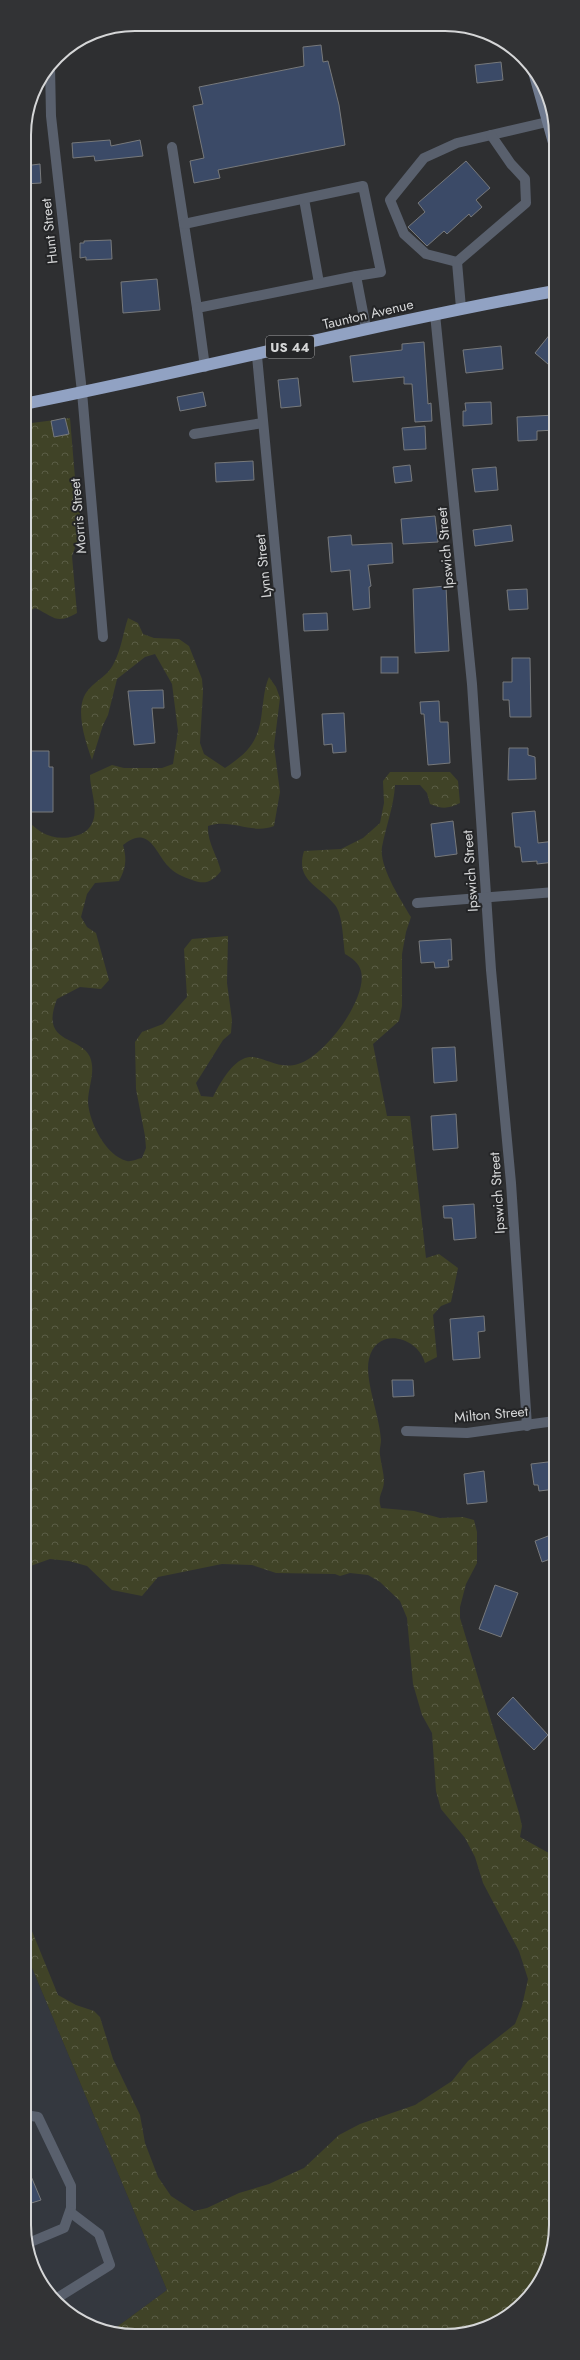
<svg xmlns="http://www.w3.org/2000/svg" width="580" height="2360" viewBox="0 0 580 2360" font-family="Jost,sans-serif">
	<defs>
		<pattern id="forest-crowns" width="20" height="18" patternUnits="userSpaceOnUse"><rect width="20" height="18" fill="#404327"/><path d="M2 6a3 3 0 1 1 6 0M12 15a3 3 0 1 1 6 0" fill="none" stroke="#5b5d46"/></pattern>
	</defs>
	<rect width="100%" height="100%" fill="#2e2f31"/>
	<polygon fill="#34383f" points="25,1951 167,2290 110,2332 56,2303 36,2275 25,2240"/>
	<g fill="url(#forest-crowns)">
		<path d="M 70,418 L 77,502 L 83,525 L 72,556 L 77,613 C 56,625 55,617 35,608 L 25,614 L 32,649 L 24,656 L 24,424 Z"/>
		<path d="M 128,618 L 138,623 L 143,634 L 154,638 L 179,639 L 189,646 L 202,679 L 203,692 L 200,743 L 204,754 L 225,768 C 249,752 259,741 262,711 C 264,698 264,689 269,677 L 276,687 L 280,698 L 274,746 L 280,792 L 274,826 C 252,835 231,818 208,826 C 207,842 217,855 221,871 C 212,882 205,885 192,880 C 183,877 174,873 168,866 C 160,858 154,841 143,838 C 135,836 129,841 123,845 C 127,859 126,868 119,881 L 95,883 L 87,894 L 81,917 L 87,927 L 96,933 L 109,980 L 101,989 L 80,987 L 57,999 C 39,1045 80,1035 90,1057 C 96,1072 88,1087 88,1102 C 89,1122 106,1156 127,1161 C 131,1162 137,1159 142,1158 L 146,1148 L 145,1136 L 136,1089 L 135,1042 L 142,1032 L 163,1024 L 187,997 L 184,949 L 192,939 L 228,936 L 227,983 L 232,1020 L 231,1033 L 223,1040 L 196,1083 L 201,1096 L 213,1097 C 219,1085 230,1065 243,1059 C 259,1051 275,1071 298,1064 C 324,1057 368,999 361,971 C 359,963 352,958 345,954 C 343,941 343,915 335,905 C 319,885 295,881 304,851 L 341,849 L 363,838 L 380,823 L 384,803 L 383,781 L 390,772 L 450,772 L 458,781 L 460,803 C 448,809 442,809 430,804 L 427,793 L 420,785 L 395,785 C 394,806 386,826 382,847 C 379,867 401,900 411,917 L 406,932 L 402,954 L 402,1006 L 399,1021 L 373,1044 L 387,1116 L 410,1116 L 426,1258 L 439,1254 L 458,1268 L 451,1302 L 441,1306 L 433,1315 L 437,1357 L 425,1363 C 418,1336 376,1326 369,1359 C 364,1379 380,1417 381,1440 C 381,1445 379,1450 380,1455 C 381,1464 384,1473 384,1482 C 383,1494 377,1495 381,1508 L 414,1511 L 440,1518 L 463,1517 L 474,1520 L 477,1532 L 477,1563 L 466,1584 L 460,1607 L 460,1618 L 519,1813 L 522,1826 L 520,1837 L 556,1857 L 556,2232 L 548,2268 L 528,2298 L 495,2324 L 460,2335 L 110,2332 L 167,2290 L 25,1951 L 25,1914 L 58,1995 L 76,2005 L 94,2011 L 100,2017 L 113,2059 L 140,2115 L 145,2143 L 158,2177 L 171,2196 L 194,2211 L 207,2208 L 239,2193 L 269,2184 L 304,2168 L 339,2135 L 360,2124 L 415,2105 L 452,2081 L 468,2061 L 515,2024 L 522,2006 L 528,1979 L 519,1951 L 483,1883 L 475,1857 L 465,1838 L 441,1809 L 436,1791 L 432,1733 L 422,1715 L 413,1684 L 407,1618 L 400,1601 L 380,1582 L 368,1575 L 350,1573 L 340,1576 L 335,1574 L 276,1573 L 252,1565 L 222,1564 L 158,1577 L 142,1596 L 112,1590 L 87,1566 L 69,1561 L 50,1559 L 25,1568 L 24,816 C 37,833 54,842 75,836 C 84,834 90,829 93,821 C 98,807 90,789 90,775 L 112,765 L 124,768 L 162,768 L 173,764 L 178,731 L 172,684 L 155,654 L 145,657 L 117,679 L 108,715 L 103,725 L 92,760 C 85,740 73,706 89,689 C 97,680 107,676 113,665 C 121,651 123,633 128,618 Z"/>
	</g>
	<g fill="#3b4a67" stroke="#77797b">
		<polygon points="321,45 323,62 328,61 339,105 345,145 218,170 220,178 194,183 190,161 204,158 193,106 203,104 199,87 304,66 303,47"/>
		<polygon points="501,62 503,80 477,83 475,65"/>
		<polygon points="110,140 111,146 140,140 143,156 95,161 94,156 73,158 72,143"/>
		<polygon points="466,161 490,188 476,200 482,207 471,217 469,214 447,234 444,231 427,246 408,227 425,212 418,203"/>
		<polygon points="40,164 41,183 24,184 24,166"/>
		<polygon points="111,240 112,259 86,260 86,257 80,258 80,243 84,243 84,241"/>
		<polygon points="157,279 160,310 123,313 121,282"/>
		<polygon points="555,328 555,370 535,353"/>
		<polygon points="424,342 428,404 431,403 432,421 415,422 412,384 404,384 404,377 353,382 350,356 402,350 402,344"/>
		<polygon points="501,346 503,369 466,373 463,350"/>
		<polygon points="298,378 301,406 281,408 278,380"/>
		<polygon points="203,392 206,406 180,411 177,397"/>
		<polygon points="491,402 492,424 463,426 463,411 466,411 465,403"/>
		<polygon points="555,415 555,430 537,431 537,440 518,441 517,417"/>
		<polygon points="65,418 69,434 54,437 51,421"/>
		<polygon points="425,426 426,449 404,450 402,428"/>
		<polygon points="253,461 254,480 216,482 215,463"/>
		<polygon points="410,465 412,481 395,483 393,467"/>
		<polygon points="496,467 498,490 475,492 472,469"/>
		<polygon points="435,516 438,542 403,544 401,519"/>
		<polygon points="511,525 513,541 475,546 473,530"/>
		<polygon points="351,535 352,545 392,543 393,563 368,565 371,586 369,587 370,608 353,610 350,570 331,572 328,537"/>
		<polygon points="446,586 449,651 415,653 413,589"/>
		<polygon points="527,589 528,609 509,610 507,590"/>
		<polygon points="327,613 328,630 304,631 303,614"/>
		<rect x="381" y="657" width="17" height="16"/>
		<polygon points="512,658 530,658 531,717 510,717 509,700 503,700 503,682 512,682"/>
		<polygon points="163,690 164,708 152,708 155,743 134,745 128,691"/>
		<polygon points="439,701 440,722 448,722 450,763 428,765 424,714 421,714 420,702"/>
		<polygon points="344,713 346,752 333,753 332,744 324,745 322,714"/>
		<polygon points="509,748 528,748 528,755 535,757 536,779 508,780"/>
		<polygon points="25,751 49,751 49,767 53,767 53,812 27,812"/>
		<polygon points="535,811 538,843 555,841 555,862 537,864 537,861 522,862 520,847 515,847 512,813"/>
		<polygon points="453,821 457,854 435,857 431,824"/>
		<polygon points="451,939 452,960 448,960 449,967 435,968 434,962 421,963 419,941"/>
		<polygon points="455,1047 457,1081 434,1083 432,1048"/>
		<polygon points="456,1114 458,1148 433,1150 431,1116"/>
		<polygon points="474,1204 476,1238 454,1240 452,1218 444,1218 443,1206"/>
		<polygon points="484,1316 485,1331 478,1332 480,1358 453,1360 450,1319"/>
		<polygon points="392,1380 413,1380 414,1396 393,1397"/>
		<polygon points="556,1461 556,1489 539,1491 538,1485 534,1485 531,1464"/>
		<polygon points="484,1471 487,1502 467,1504 464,1474"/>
		<polygon points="556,1533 556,1557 542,1562 535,1541"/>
		<polygon points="495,1585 518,1593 501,1637 479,1629"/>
		<polygon points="513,1697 548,1735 534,1750 497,1714"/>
		<polygon points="25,2162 41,2200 25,2205"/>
	</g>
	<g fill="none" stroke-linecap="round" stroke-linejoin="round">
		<g stroke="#59606d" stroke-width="10">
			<polyline points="172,147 197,308"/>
			<polyline points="304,199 319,283"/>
			<polyline points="184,224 363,186 381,272 356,276"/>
			<polyline points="457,262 426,254 404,234 390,200 424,158 457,143 547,122"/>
			<polyline points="457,262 526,203 525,179 511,164 491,135"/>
			<polyline points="457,262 461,308"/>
			<polyline points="205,367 197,308 356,276 366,328"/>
			<polyline points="194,434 263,423"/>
			<polyline points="25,2115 38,2117 71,2186 71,2208 64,2228 26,2244"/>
			<polyline points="54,2300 110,2265 99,2234 70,2212"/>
		</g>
		<g stroke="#59606d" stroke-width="10">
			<polyline points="50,66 51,116 82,392 103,637"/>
			<polyline points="435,314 472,684 491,970 511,1183 527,1426"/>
			<polyline points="257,356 296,774"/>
			<polyline points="417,903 555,892"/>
			<polyline points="406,1431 467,1433 555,1421"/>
		</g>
		<polyline stroke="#707b90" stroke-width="10" points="533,72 555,150"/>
		<path stroke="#91a2c3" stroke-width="12" d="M 24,404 C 202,369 377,323 555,291"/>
	</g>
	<g text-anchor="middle" stroke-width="4" stroke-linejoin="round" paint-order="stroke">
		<rect fill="#242527" stroke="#a0a1a2" stroke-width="1" x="266" y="336" width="48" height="22" rx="3"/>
		<g font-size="13" font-weight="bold" fill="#d5d6d7">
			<text x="290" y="352">US 44</text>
		</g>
		<g font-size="14" fill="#d5d6d7" stroke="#242527">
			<text transform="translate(49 231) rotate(-96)" y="5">Hunt Street</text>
			<text transform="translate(368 314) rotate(-13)" y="5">Taunton Avenue</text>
			<text transform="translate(78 516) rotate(-95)" y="5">Morris Street</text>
			<text transform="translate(445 548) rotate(-95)" y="5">Ipswich Street</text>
			<text transform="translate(263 566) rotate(-96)" y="5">Lynn Street</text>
			<text transform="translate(470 871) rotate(-94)" y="5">Ipswich Street</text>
			<text transform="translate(497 1193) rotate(-94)" y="5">Ipswich Street</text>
			<text transform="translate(491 1414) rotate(-5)" y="5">Milton Street</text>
		</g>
	</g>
	<path d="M0 0H580V2360H0ZM135 31H445A104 104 0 0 1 549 135V2225A104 104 0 0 1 445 2329H135A104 104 0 0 1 31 2225V135A104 104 0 0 1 135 31Z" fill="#323335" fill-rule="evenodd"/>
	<path fill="none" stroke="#d5d6d7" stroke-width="2" d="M135 31H445A104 104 0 0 1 549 135V2225A104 104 0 0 1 445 2329H135A104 104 0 0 1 31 2225V135A104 104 0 0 1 135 31Z"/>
</svg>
